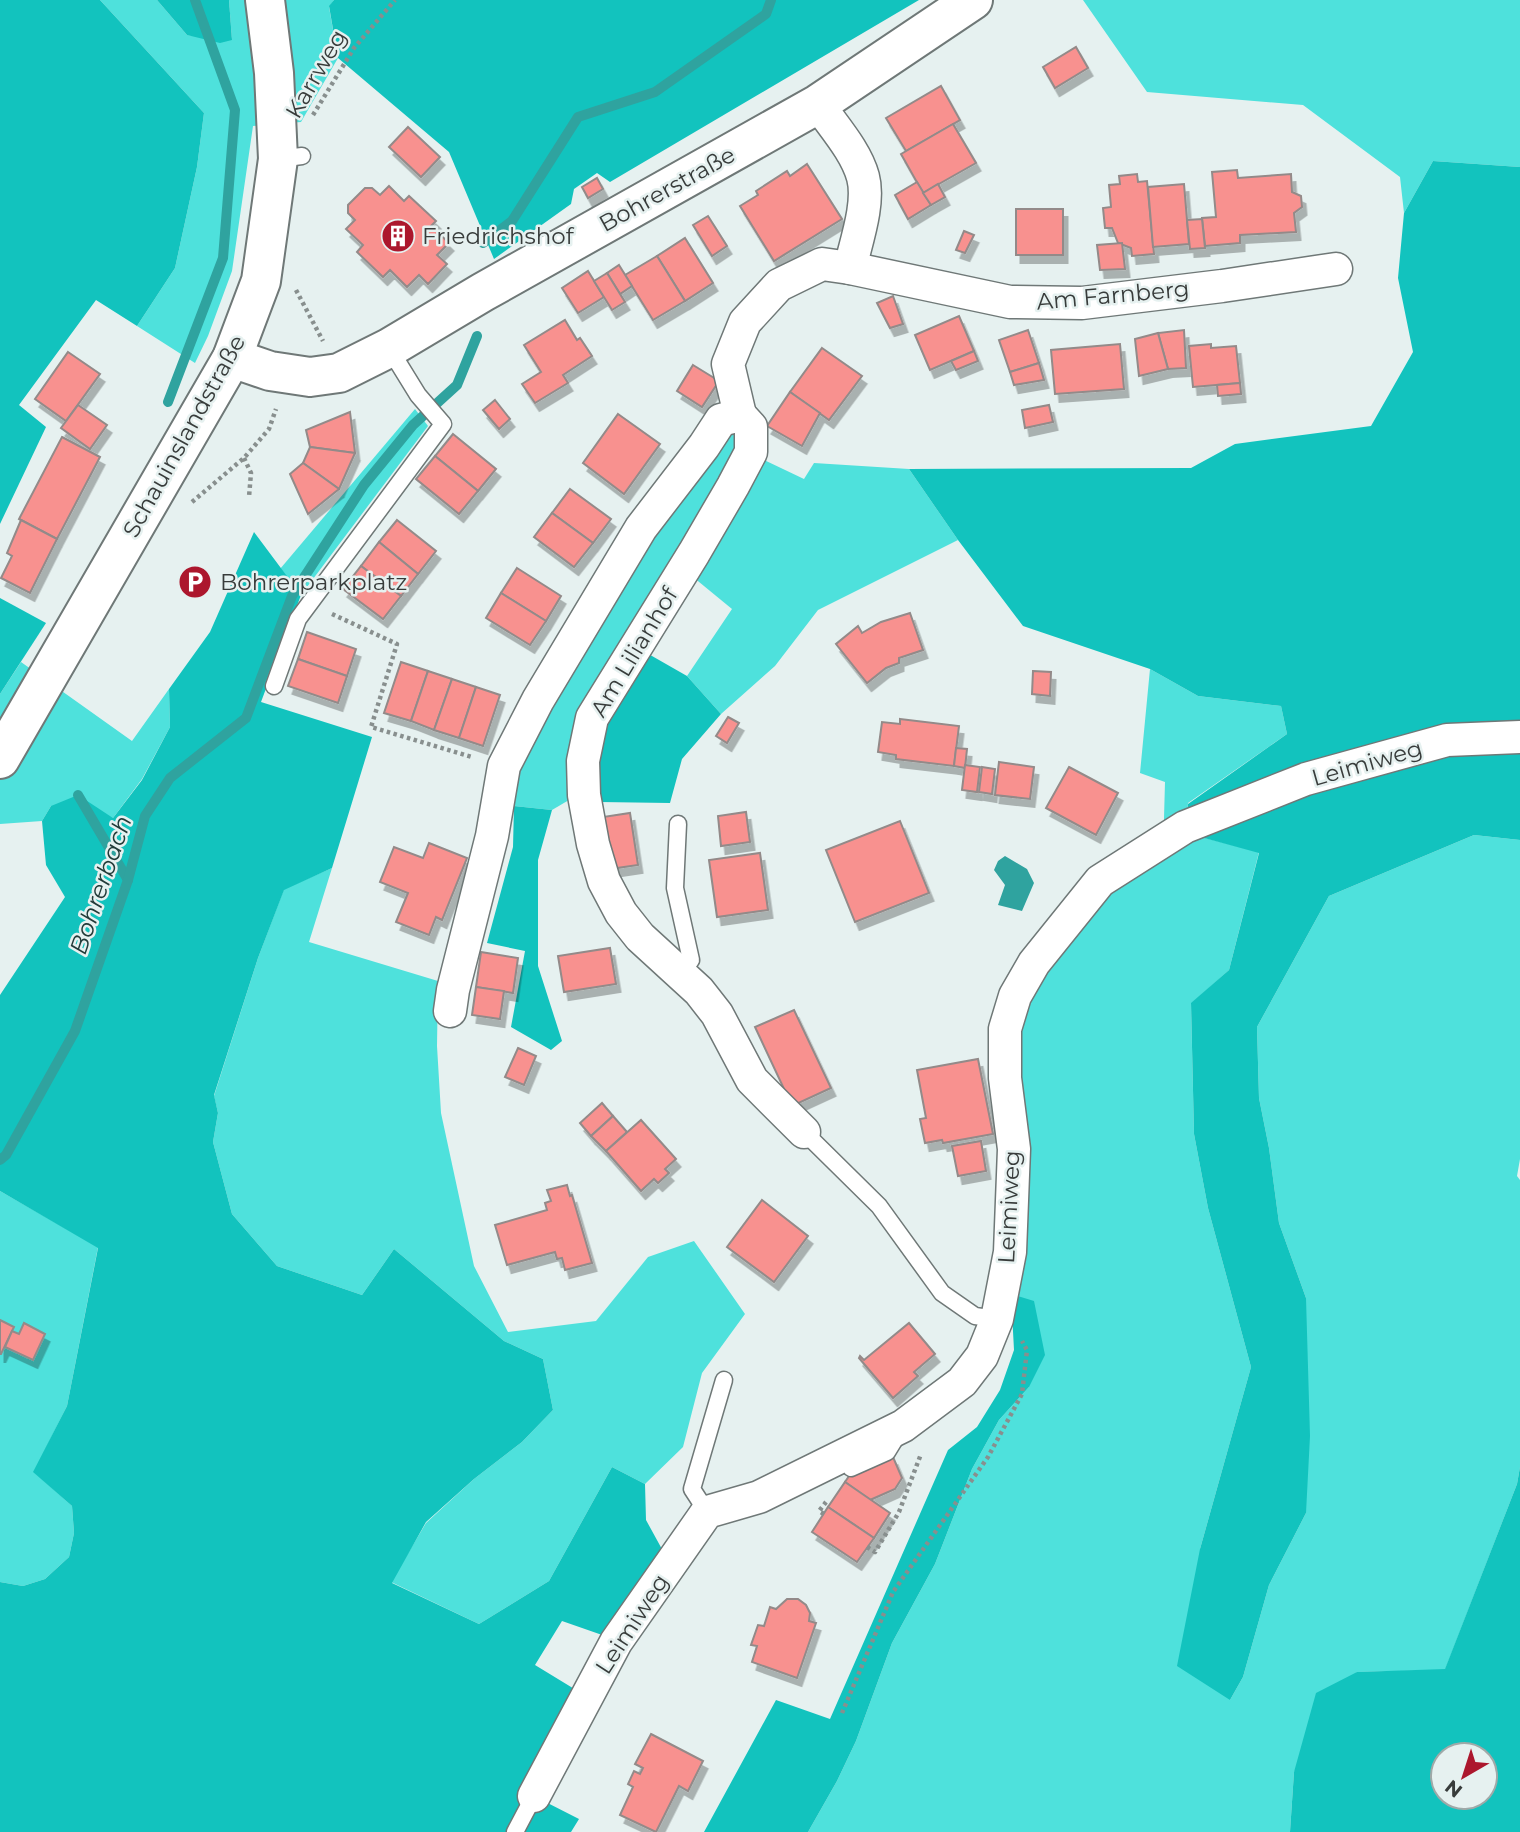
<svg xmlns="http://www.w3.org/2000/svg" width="1520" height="1832" viewBox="0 0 1520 1832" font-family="Montserrat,sans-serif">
	<defs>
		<filter id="shadow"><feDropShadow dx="4.5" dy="8" stdDeviation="0" flood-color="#0004"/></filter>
	</defs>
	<rect width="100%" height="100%" fill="#e6f1f0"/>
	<g fill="#4ee1dc">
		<polygon points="100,0 157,0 187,35 232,40 229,0 334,0 329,7 338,58 301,122 253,126 232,271 208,336 195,363 137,326 175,268 197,167 204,113"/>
		<polygon points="1083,0 1520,0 1520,167 1433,161 1404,213 1400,177 1303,105 1147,92"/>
		<polygon points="415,409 428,426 301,595 280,569"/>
		<polygon points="733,426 741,444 569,800 552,810 514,806 518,768 643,539"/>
		<polygon points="762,459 804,479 814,463 909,469 958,540 818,610 775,666 721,714 687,676 732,609 693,577"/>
		<polygon points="21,662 132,741 169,689 170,727 142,779 113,818 51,806 42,821 0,824 0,694"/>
		<polygon points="1150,669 1198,696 1281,706 1287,734 1188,803 1186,833 1259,852 1229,970 1191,1004 1194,1134 1208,1208 1251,1367 1200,1549 1230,1700 1243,1677 1269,1585 1306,1513 1306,1298 1279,1223 1269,1148 1259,1098 1257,1027 1329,896 1474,835 1520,840 1520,1159 1517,1176 1520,1180 1520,1467 1517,1484 1445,1670 1357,1672 1294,1772 1290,1832 808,1832 837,1781 856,1741 892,1643 935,1564 972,1469 999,1420 1029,1387 1011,1294 1011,1079 1022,998 1108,890 1163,854 1165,782 1140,773"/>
		<polygon points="332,868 309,942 438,981 437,1046 441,1113 474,1266 508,1332 596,1321 648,1257 694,1241 745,1314 702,1373 683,1447 645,1484 612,1467 549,1581 479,1624 391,1582 426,1523 474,1479 522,1442 553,1410 543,1359 504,1341 394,1249 362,1295 277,1266 232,1214 213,1142 218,1113 214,1096 258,958 284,889"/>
		<polygon points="0,1191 98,1247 67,1406 34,1472 72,1506 74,1533 69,1557 45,1579 23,1586 0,1582"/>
	</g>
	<g fill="#12c3be" fill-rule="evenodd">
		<polygon points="0,0 100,0 204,113 197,167 175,268 137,326 96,300 19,405 46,427 0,524"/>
		<polygon points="157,0 229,0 232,40 220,43 187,35"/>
		<polygon points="334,0 919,0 610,182 597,173 574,189 571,204 494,259 449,152 338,58 329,6"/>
		<polygon points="1433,161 1520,167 1520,840 1474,835 1329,896 1257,1027 1259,1098 1269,1148 1279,1223 1306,1298 1310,1436 1306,1513 1269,1585 1243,1677 1230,1700 1177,1666 1200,1549 1251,1367 1208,1208 1194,1134 1191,1003 1229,970 1259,853 1186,833 1188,804 1287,734 1281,706 1198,696 1150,669 1023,626 958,540 909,469 1191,468 1235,444 1371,426 1413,352 1398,278 1404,213"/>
		<polygon points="254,532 301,595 261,702 372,737 332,868 284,890 258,958 214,1095 218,1113 213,1142 232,1214 277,1266 362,1295 394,1249 504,1341 543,1359 553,1410 522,1442 474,1479 426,1522 392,1583 479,1624 549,1581 612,1467 645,1484 646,1520 663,1551 605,1636 562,1621 535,1665 576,1690 526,1792 579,1819 571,1832 0,1832 0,1582 23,1586 45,1579 69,1557 74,1533 72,1506 33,1472 67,1406 98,1248 0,1191 0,995 65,897 46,865 42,821 51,806 78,795 113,818 142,780 170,727 169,689 210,632"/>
		<polygon points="0,598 46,623 0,694"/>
		<polygon points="645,652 687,676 721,714 682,759 670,803 600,802 598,731"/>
		<polygon points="514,806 552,810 538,860 538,966 562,1041 551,1050 511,1027 525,951 487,943 513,847"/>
		<polygon points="1011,1294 1034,1301 1045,1355 1029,1387 999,1420 972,1469 935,1564 892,1643 856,1741 837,1781 808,1832 704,1832 776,1700 830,1719 948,1450 977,1427 1000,1390 1014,1350"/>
		<path d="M 1520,1467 L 1520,1832 L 1290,1832 L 1294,1772 L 1316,1693 L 1357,1672 L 1445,1669 L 1517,1484 ZM 1443,1755 L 1485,1755 L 1485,1797 L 1443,1797 Z"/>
	</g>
	<polygon fill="#2fa39f" points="1005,856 1027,869 1034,883 1022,911 998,905 1005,885 994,870 998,861"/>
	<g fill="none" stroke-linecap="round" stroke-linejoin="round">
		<g stroke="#2fa39f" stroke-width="10">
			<polyline points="483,243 512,221 578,117 655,92 766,14 771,0"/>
			<polyline points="168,402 223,258 235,110 195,0"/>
			<polyline points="78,795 128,880"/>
			<polyline points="0,1160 6,1155 75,1031 128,880 145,816 170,778 246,718 292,596 364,485 413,425 457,385 477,336"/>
		</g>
	</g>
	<g fill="#f8918f" stroke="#938a89" stroke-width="2" filter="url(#shadow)">
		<polygon points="1076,47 1088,68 1055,88 1043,67"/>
		<polygon points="941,86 960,120 906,151 886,118"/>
		<polygon points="953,124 976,163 923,193 901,154"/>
		<polygon points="408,127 440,157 421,177 389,147"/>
		<polygon points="807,164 842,219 774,261 740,206 758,195 756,191 787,171 790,176"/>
		<polygon points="1237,170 1238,178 1291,174 1292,192 1301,196 1302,207 1294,213 1296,232 1240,235 1240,243 1205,246 1202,218 1216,217 1212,172"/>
		<polygon points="1137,174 1138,182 1147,181 1154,254 1132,256 1131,248 1118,243 1112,228 1105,228 1103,208 1111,207 1109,185 1120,184 1119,176"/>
		<polygon points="597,178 603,189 588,198 582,187"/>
		<polygon points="917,182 931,205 908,219 895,195"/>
		<polygon points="938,184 945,197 931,205 923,193"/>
		<polygon points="1184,184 1189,244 1153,247 1148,187"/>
		<polygon points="389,186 404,201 409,196 436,221 431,226 449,243 437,255 447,264 428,284 419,275 407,287 390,270 383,277 357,252 363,245 346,229 355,220 348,213 348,205 365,188 372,188 380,195"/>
		<rect x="1016" y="209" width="47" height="46"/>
		<polygon points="708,216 727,246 712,256 693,225"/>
		<polygon points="1202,219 1205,248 1190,249 1187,220"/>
		<polygon points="964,231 974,235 965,253 956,250"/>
		<polygon points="685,238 713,283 685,301 657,256"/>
		<polygon points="1122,243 1125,269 1100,270 1097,245"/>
		<polygon points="657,256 685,301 653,320 625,275"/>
		<polygon points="619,265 632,286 620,294 607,273"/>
		<polygon points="588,271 604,297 578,313 562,288"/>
		<polygon points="607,273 625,302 612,310 594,281"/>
		<polygon points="893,296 903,324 890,328 877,303"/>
		<polygon points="959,316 974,351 930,370 915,335"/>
		<polygon points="565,320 577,340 580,338 592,356 563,375 568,383 535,403 522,384 541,372 524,345"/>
		<polygon points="1028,330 1039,363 1010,372 999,340"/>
		<polygon points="1184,330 1186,368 1168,369 1158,333"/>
		<polygon points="1158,333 1168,369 1139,376 1135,339"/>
		<polygon points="1120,344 1124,389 1055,394 1051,350"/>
		<polygon points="1211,344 1211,348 1236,346 1240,383 1193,387 1189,346"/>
		<polygon points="822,348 862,376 829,420 790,392"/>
		<polygon points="974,351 978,361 956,370 951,361"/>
		<polygon points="68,352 100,374 66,421 35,399"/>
		<polygon points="1039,363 1044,380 1014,385 1010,372"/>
		<polygon points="693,365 719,381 702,407 677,391"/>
		<polygon points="1240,383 1241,394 1218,396 1217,385"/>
		<polygon points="790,392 820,413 802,446 767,426"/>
		<polygon points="495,400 510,419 499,429 483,410"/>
		<polygon points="78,405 107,425 90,449 61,428"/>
		<polygon points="1049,405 1053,422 1025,428 1022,410"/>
		<polygon points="350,412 355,453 310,447 306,430"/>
		<polygon points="618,414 660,444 624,494 583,463"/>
		<polygon points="453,434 496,469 478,491 435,456"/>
		<polygon points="62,437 100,457 57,539 19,519"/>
		<polygon points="310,447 355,453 339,489 303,463"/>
		<polygon points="435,456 478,491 459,514 416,479"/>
		<polygon points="303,463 339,489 308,514 290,474"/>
		<polygon points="570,489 611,519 593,543 552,513"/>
		<polygon points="552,513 593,543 574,567 534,537"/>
		<polygon points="21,520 57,539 30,593 1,578 12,556 7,553"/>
		<polygon points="397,520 436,551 418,574 379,542"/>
		<polygon points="379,542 418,574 401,596 361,566"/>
		<polygon points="361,566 401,596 383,619 343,589"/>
		<polygon points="517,568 561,596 546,621 501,593"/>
		<polygon points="501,593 546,621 530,645 486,618"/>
		<polygon points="910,613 923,650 899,658 899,663 886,668 867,683 836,644 858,626 862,633 881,622"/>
		<polygon points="307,632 356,649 347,676 298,659"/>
		<polygon points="298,659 347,676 338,703 288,686"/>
		<polygon points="401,662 428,671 411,721 384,713"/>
		<polygon points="428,671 452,679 434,730 411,721"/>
		<polygon points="1033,671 1051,672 1050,696 1032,694"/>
		<polygon points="452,679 476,687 459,738 434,730"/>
		<polygon points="476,687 500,695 483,746 459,738"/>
		<polygon points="728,717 739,723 727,743 716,736"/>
		<polygon points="900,719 959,726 954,766 896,759 896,755 878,752 882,722 900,724"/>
		<polygon points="956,748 967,749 965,768 954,766"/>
		<polygon points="999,762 1034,767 1030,799 995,795"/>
		<polygon points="965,765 980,767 977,792 962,790"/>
		<polygon points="982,767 995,769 992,794 979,792"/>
		<polygon points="1069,767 1118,793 1096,835 1046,808"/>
		<polygon points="746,812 750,842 721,846 718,816"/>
		<polygon points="630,813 638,865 610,869 603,817"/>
		<polygon points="900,821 929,893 855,922 826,850"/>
		<polygon points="429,843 467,858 442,920 436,917 429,935 396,922 408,893 380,882 394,847 423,858"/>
		<polygon points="760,853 768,910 717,917 709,860"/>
		<polygon points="610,948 616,984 564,992 558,956"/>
		<polygon points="481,952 518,958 513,993 476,987"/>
		<polygon points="476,987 504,991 500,1019 472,1015"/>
		<polygon points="794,1010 831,1088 792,1106 755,1027"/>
		<polygon points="518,1048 536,1056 524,1085 505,1077"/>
		<polygon points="978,1059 993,1134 943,1143 942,1140 925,1143 920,1119 926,1118 917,1070"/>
		<polygon points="602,1103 613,1116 591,1136 580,1123"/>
		<polygon points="613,1116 627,1132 606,1151 591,1136"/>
		<polygon points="641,1120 676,1159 665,1169 669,1173 658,1183 654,1179 641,1191 606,1151"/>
		<polygon points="981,1141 986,1171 958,1176 952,1146"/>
		<polygon points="567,1185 570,1196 572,1195 592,1263 565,1270 562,1258 557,1259 555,1252 507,1265 495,1225 547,1210 545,1203 551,1201 547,1190"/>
		<polygon points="762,1200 808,1236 774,1282 727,1247"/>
		<polygon points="0,1320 14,1327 1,1354 0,1354"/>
		<polygon points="24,1323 45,1334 33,1360 5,1347 12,1331 19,1334"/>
		<polygon points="909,1323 935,1354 914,1372 918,1376 893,1398 859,1358 860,1356 864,1360"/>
		<polygon points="893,1457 902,1478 895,1489 870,1500 845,1482 849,1476"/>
		<polygon points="845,1482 890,1513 874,1538 828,1507"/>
		<polygon points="828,1507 874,1538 857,1562 812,1532"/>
		<polygon points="787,1599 798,1599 806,1605 810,1613 809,1621 816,1623 797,1678 752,1662 757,1646 751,1645 758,1625 764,1626 770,1607 776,1609"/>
		<polygon points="651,1734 703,1761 688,1791 679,1786 656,1832 620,1815 633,1787 628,1784 634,1771 640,1774 643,1768 635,1764"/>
	</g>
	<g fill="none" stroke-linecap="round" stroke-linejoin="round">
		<defs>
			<g id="service">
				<polyline points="278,159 302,156"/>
				<polyline points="274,686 298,619 443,424 418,395 389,348"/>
				<polyline points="678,824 675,888 691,960 680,975"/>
				<polyline points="804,1132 879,1206 942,1293 975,1316 997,1319"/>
				<polyline points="851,1468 887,1452 898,1434"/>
				<polyline points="707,1512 692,1489 724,1380"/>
				<polyline points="515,1832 534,1796"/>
			</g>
			<g id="minor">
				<polyline points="850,268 1010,302 1082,303 1222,286 1336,269"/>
				<path d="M 740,415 L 728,364 L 745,322 L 779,285 L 822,264 L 850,268 C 856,242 870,203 863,177 C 856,151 833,126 818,104"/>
				<polyline points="450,1011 453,990 492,836 504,766 538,700 641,528 704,446 721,420 740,415 751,427 751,452 733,486 694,553 592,718 583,761 584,795 593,844 604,881 621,913 640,937 699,991 717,1014 752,1080 804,1132"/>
				<polyline points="534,1796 616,1642 707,1512 759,1497 903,1426 962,1382 982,1356 997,1319 1010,1252 1014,1149 1005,1078 1005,1029 1015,996 1034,963 1100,881 1185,827 1306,779 1447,740 1520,737"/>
			</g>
			<polyline id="tertiary" points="232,358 270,371 310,377 339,373 389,348 483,292 818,104 973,0"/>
			<polyline id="secondary" points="0,759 232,358 261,281 278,159 274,73 265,0"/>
		</defs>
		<use href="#service" stroke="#6f7877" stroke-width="19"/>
		<use href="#minor" stroke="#6f7877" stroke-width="35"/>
		<use href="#tertiary" stroke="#6f7877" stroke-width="42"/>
		<use href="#secondary" stroke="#6f7877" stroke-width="42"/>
		<g stroke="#888f8e" stroke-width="4.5" stroke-dasharray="3.5 3.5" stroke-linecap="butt">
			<polyline points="313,115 354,48 395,0"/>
			<polyline points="296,290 323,341"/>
			<polyline points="244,458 251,473 249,497"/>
			<polyline points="192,502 244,458 269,429 276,409"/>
			<polyline points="332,614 397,644 371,727 472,757"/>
			<polyline points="824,1514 819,1511 826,1502"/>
			<polyline points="867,1547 875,1552 899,1512 921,1454"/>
			<polyline points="842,1713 893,1592 988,1457 1022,1394 1027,1350 1022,1341"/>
		</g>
		<use href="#service" stroke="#fff" stroke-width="16"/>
		<use href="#minor" stroke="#fff" stroke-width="32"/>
		<use href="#tertiary" stroke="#fff" stroke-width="38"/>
		<use href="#secondary" stroke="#fff" stroke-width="38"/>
	</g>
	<defs>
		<symbol id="building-disc" viewBox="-11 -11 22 22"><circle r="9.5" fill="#ac172d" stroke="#e6f1f0"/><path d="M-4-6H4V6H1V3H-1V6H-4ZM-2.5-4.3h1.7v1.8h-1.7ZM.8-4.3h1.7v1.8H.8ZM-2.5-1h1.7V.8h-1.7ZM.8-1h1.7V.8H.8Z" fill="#fff"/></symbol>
		<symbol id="parking-disc" viewBox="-11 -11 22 22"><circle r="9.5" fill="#ac172d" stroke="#e6f1f0"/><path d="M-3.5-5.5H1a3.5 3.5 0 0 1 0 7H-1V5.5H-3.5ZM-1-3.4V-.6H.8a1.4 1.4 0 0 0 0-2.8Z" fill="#fff"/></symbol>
	</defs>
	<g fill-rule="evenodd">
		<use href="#building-disc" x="379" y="217" width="38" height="38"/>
		<use href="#parking-disc" x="176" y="563" width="38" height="38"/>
	</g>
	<g text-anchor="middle" stroke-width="5" stroke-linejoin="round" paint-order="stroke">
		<g font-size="23" fill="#383c3b" stroke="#e6f1f0">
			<text transform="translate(316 74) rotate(-60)" y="8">Karrweg</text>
			<text transform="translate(667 189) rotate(-29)" y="8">Bohrerstraße</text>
			<text transform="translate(1113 295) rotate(-5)" y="8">Am Farnberg</text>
			<text transform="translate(184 436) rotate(-61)" y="8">Schauinslandstraße</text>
			<text transform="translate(634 652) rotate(-59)" y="8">Am Lilianhof</text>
			<text transform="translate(1367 763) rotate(-16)" y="8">Leimiweg</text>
			<text transform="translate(1009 1207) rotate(-87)" y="8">Leimiweg</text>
			<text transform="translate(632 1624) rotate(-57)" y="8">Leimiweg</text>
		</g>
		<g font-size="23" fill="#383c3b" stroke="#e6f1f0" text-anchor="start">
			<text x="422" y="244">Friedrichshof</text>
			<text x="220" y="590">Bohrerparkplatz</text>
		</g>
		<g font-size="24" font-style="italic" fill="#223b39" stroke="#e6f1f0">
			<text transform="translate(101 885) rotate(-71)" y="8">Bohrerbach</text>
		</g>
	</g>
	<g transform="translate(1464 1776) rotate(219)"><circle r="33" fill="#e6f1f0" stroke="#a0a9a8" stroke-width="2"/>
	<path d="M0-5L12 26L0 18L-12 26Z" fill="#ac172d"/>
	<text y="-10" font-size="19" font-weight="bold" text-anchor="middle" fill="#383c3b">N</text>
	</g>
</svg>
